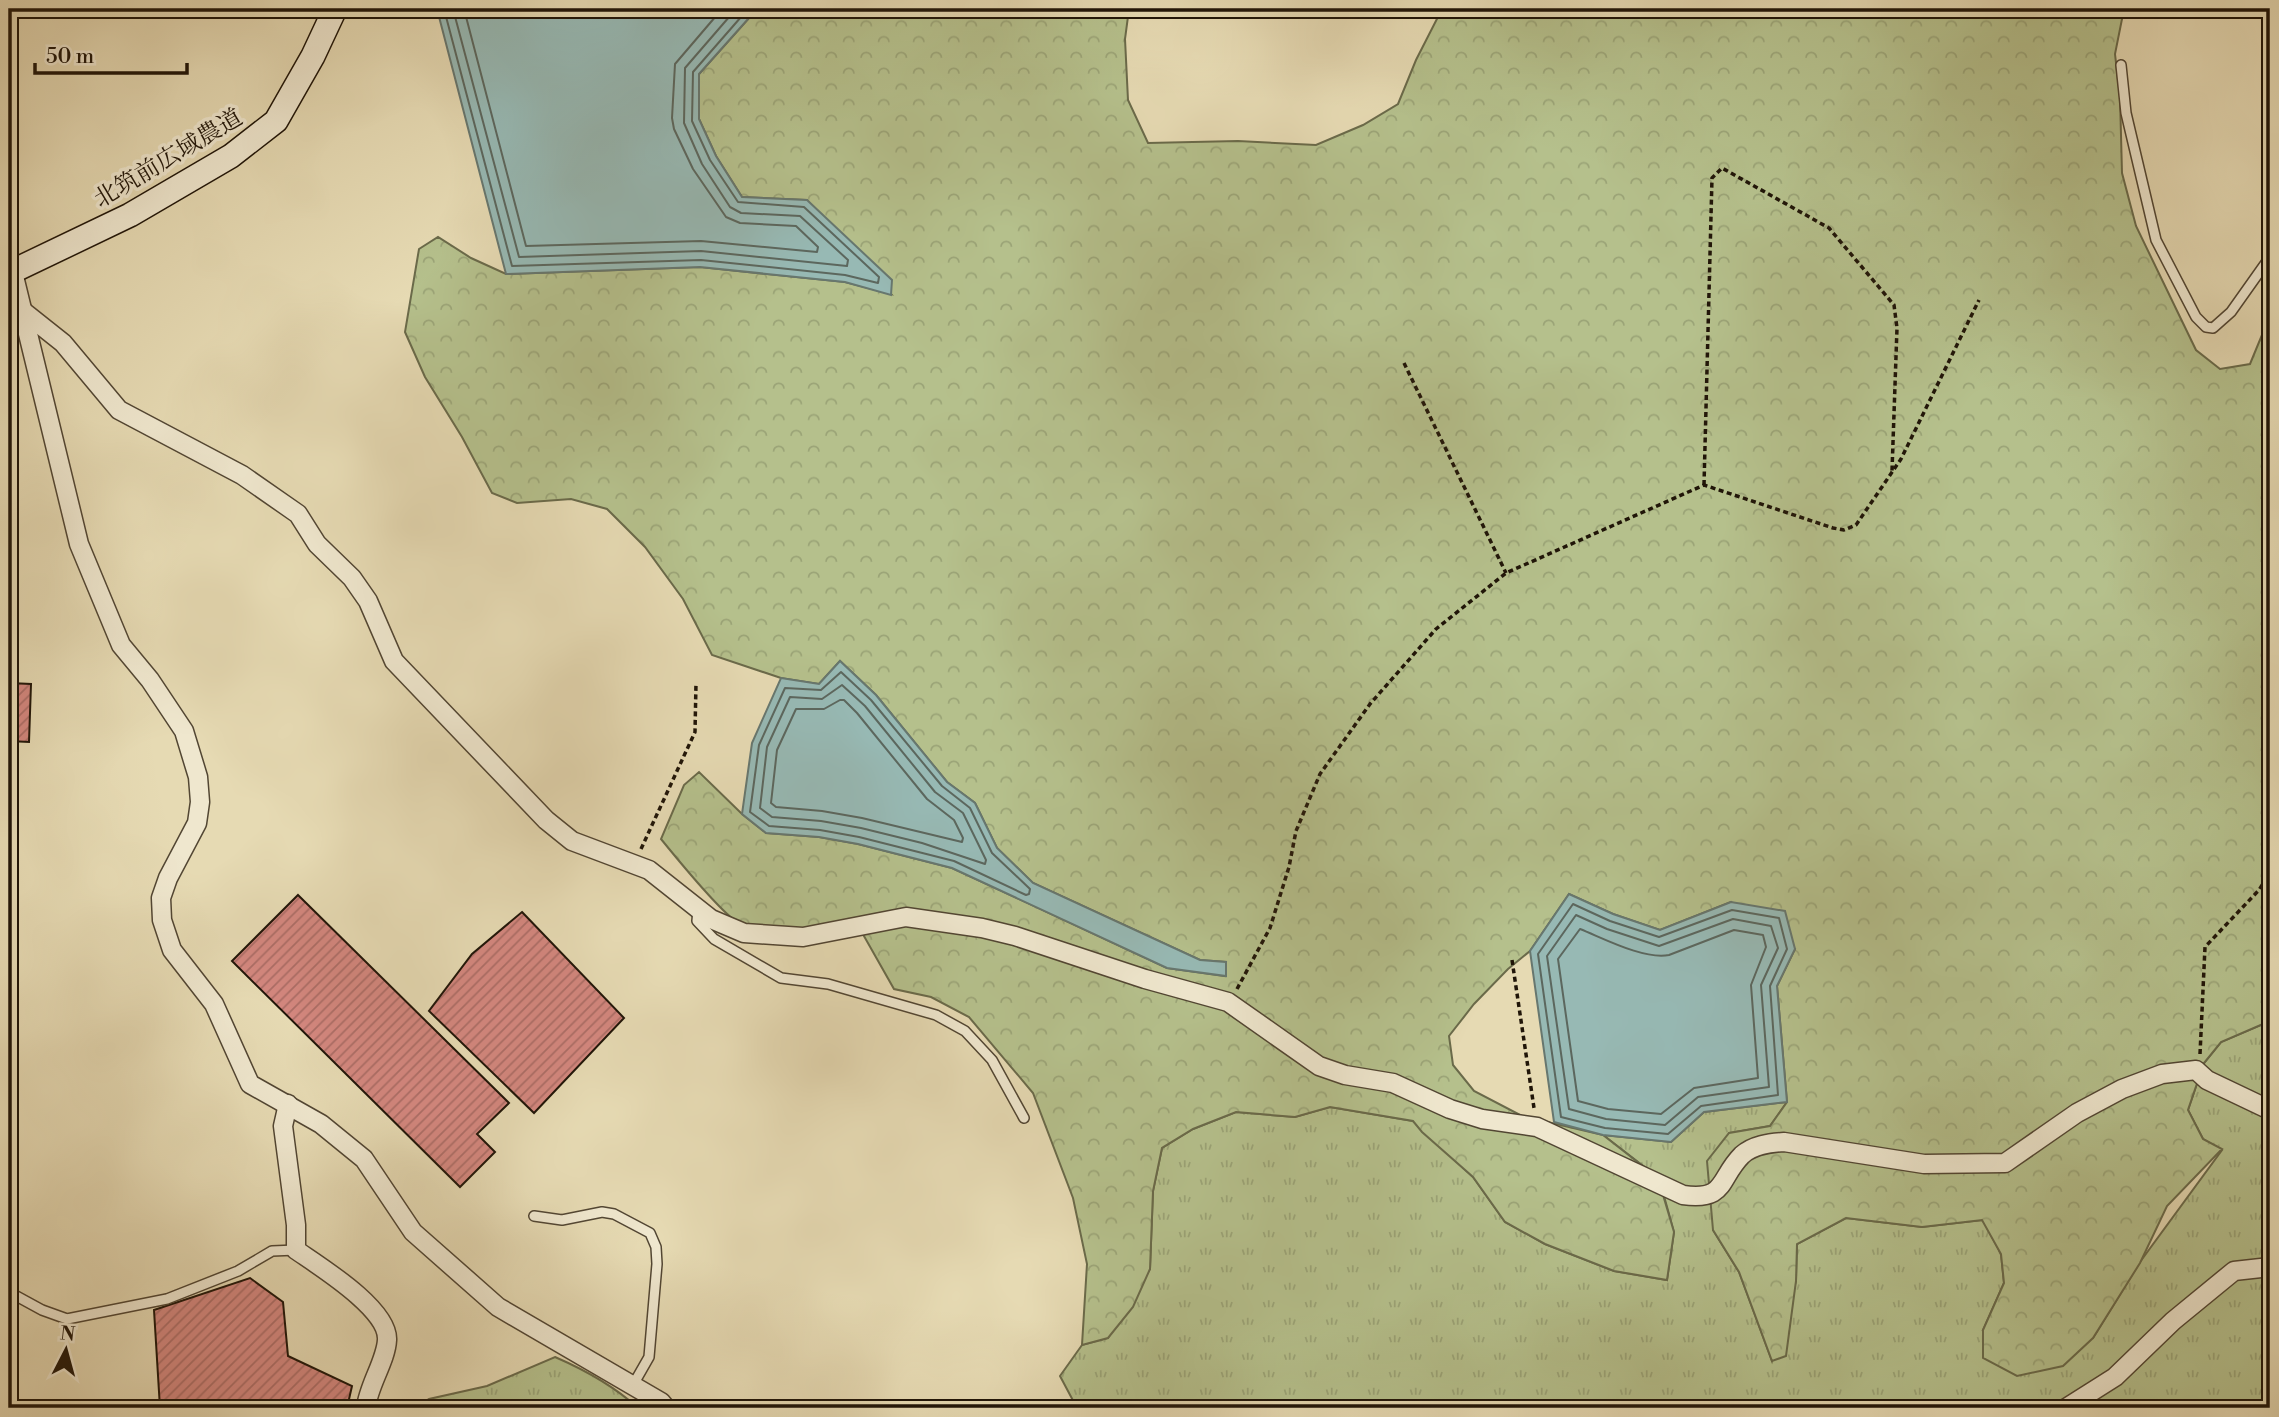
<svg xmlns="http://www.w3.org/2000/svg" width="2279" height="1417" viewBox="0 0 2279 1417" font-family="'Libre Bodoni','Noto Serif JP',serif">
	<defs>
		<pattern id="grass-tufts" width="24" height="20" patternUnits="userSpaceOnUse" patternTransform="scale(1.75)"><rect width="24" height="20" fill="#b5c08c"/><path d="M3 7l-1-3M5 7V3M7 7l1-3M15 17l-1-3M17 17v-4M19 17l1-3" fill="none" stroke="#9ba477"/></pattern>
		<pattern id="forest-crowns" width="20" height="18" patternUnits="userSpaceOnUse" patternTransform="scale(1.75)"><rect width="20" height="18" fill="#b5c08c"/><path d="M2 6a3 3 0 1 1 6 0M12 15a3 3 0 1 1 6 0" fill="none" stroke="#9ba477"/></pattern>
		<pattern id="building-hatch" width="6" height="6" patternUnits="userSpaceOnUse" patternTransform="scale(1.75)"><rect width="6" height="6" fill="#d4877f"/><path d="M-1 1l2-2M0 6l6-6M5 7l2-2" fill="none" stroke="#ac6d66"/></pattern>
	</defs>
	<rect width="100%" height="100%" fill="#e6dab3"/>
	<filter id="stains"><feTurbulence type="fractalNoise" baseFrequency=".00286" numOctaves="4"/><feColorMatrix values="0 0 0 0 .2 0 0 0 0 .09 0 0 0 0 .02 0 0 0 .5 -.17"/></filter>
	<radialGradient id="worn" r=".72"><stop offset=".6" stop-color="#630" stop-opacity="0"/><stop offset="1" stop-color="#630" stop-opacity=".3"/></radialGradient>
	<g fill="url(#grass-tufts)" stroke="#6a6a4a" stroke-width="2">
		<polygon points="2270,1021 2270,1408 1077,1408 1060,1376 1082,1345 1108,1338 1150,1269 1153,1191 1162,1148 1193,1129 1236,1112 1295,1117 1330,1107 1413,1121 1473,1177 1505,1222 1545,1244 1614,1271 1667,1280 1674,1232 1659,1178 1603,1135 1671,1142 1704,1112 1787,1102 1770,1126 1729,1133 1713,1230 1739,1272 1772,1361 1796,1281 1797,1244 1846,1218 1922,1227 1983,1220 2001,1254 2004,1283 1983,1330 2093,1338 2140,1262 2222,1150 2203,1139 2188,1110 2204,1063 2221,1042"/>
		<path d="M 555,1357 C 585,1370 614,1386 638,1408 L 415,1408 L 429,1399 L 487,1386 Z"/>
	</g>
	<path fill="url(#forest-crowns)" stroke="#6a6a4a" stroke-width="2" d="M 757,9 L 1129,9 L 1125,39 L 1128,100 L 1148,143 L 1238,141 L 1316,145 L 1363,125 L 1398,104 L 1416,60 L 1442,9 L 2124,9 L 2115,54 L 2120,97 L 2122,173 L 2136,226 L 2196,350 L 2220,369 L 2250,364 L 2264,330 L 2270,322 L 2270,1021 L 2221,1042 L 2204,1063 L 2188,1110 L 2203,1139 L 2222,1149 L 2167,1206 L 2140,1263 L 2093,1338 L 2063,1366 L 2017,1376 L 1983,1358 L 1983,1330 L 2004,1283 L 2001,1254 L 1982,1220 L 1922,1227 L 1846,1218 L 1797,1244 L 1796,1281 L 1786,1356 L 1772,1361 L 1739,1272 L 1713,1230 L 1707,1161 L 1729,1133 L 1770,1126 L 1787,1102 L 1777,986 L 1795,949 L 1731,902 L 1660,930 L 1613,914 L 1569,894 L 1530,951 L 1508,969 L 1474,1004 L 1449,1036 L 1453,1065 L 1474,1091 L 1522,1116 L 1603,1135 L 1658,1178 L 1674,1232 L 1667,1280 L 1614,1271 L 1545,1244 L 1505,1222 L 1473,1177 L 1422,1132 L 1413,1121 L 1330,1107 L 1295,1117 L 1236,1112 L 1193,1129 L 1162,1148 L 1153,1191 L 1150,1269 L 1133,1307 L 1108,1338 L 1082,1345 L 1087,1264 L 1073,1198 L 1033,1093 L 969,1017 L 931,997 L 894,989 L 860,929 C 821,932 781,938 742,925 C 726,919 674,855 661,839 L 684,785 L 699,772 L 742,814 L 766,833 L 819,837 L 858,844 L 952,868 L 1167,968 L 1225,976 L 1226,962 L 1200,960 L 1033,883 L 997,848 L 975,803 L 947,782 L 876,695 L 840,661 L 819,684 L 781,678 L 712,655 L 683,599 L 645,547 L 607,509 L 571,499 L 517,503 L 492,493 L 462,437 L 425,377 L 405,332 L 419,249 L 438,237 L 471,258 L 506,274 L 700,267 L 845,282 L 891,294 L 807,200 L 742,197 L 716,156 L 699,119 L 699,74 Z"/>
	<g fill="#97b9b4" stroke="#67776f" stroke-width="2">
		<polygon points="437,9 757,9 699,74 699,119 716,156 742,197 807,200 892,280 891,295 845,282 700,267 506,274"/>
		<polygon points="840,661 876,695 947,782 975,803 997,848 1033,883 1200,960 1226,962 1226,976 1167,968 952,868 858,844 819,837 766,833 742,814 752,743 781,678 819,684"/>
		<polygon points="1569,894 1613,914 1660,930 1731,902 1785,911 1795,949 1777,986 1787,1102 1704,1112 1671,1142 1603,1135 1554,1122 1530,951"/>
	</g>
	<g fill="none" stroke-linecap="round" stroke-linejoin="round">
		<g stroke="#5c675e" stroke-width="2">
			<polyline points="444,9 512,266 701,260 845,275 878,283 879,277 804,207 738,202 710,160 692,121 693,72 748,9"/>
			<polyline points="453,9 519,257 701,251 847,266 848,260 800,216 741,213 730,207 702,164 684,123 685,68 736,9"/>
			<polyline points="464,9 526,246 701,241 817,252 818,247 796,226 740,223 726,217 693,169 674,129 672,118 675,64 722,9"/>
			<polygon points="841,672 871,700 942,786 970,808 992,853 1030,889 1029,894 1026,895 954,861 859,837 820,830 769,826 750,812 759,745 785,688 821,690"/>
			<polygon points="842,685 865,706 935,792 963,813 986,860 985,864 922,843 861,828 821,821 772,817 760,808 767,747 790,697 822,699"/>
			<polygon points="840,700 844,700 857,713 927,799 954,820 963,838 962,842 862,818 822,811 776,807 771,803 777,750 796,709 824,709"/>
			<polygon points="1573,904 1610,921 1659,937 1732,910 1779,918 1787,949 1770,986 1778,1095 1701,1106 1668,1134 1605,1128 1561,1117 1538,954"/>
			<polygon points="1576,915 1607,929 1659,946 1733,919 1771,926 1778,948 1761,985 1769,1087 1698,1097 1665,1125 1606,1119 1569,1109 1547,956"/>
			<path d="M 1580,929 C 1603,938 1644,960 1669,955 L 1734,930 L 1763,935 L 1766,947 L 1751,985 L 1758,1078 L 1694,1088 L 1661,1114 L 1608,1109 L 1578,1101 L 1558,959 Z"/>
		</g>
	</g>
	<g fill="url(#building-hatch)" stroke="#201508" stroke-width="2">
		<polygon points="9,683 31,684 29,742 9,741"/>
		<polygon points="298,895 509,1103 477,1134 495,1152 460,1187 232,961"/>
		<polygon points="522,912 624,1018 534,1113 429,1011 472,954"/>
		<polygon points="250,1278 283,1302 288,1356 352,1386 347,1408 160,1408 154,1310"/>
	</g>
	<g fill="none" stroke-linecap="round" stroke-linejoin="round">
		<defs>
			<g id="lane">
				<polyline points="2121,65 2126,113 2156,240 2196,317 2206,327 2213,328 2231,312 2270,257"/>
				<polyline points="698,910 697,921 714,939 781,978 828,984 936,1015 965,1031 992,1060 1024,1118"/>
				<polyline points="534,1216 562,1220 602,1212 614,1214 650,1233 656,1247 657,1264 649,1357 633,1385"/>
				<polyline points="9,1292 42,1310 67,1319 167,1299 238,1271 272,1251 296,1250"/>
			</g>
			<g id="street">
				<polyline points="13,272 79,544 121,645 150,680 184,731 198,777 200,802 197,823 168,878 161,898 162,920 172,950 214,1004 250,1084 321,1124 364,1159 413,1232 498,1307 661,1402 666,1408"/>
				<path d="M 24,312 L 63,343 L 119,410 L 242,475 L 298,514 L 317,544 L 352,578 L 368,601 L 394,661 L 546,820 L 572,841 L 649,870 L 711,919 L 744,933 L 803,937 L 906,917 L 982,928 L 1015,936 L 1145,979 L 1228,1002 L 1319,1066 L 1345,1075 L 1393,1083 L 1450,1109 L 1482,1119 L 1537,1127 L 1683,1195 C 1727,1201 1718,1179 1742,1155 C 1753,1145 1769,1143 1784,1142 L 1924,1164 L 2005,1163 L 2077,1113 L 2122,1089 L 2162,1074 L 2196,1070 L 2207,1080 L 2270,1110"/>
				<path d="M 288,1104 L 283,1126 L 296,1225 L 296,1250 C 319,1266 389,1309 387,1340 C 386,1361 368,1386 366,1408"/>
				<polyline points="2066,1408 2115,1377 2173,1321 2234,1271 2270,1267"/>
			</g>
			<polyline id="secondary" points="9,273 130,215 231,156 276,121 313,56 335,9"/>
		</defs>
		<use href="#lane" stroke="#524633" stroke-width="12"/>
		<use href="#street" stroke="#524633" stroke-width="21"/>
		<use href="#secondary" stroke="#201508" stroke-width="26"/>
		<g stroke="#201508" stroke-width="3.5" stroke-dasharray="5 3.5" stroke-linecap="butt">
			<polyline points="1404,363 1506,573"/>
			<polyline points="1704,485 1712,178 1722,168 1829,228 1894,305 1897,328 1892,471"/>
			<polyline points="641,849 695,732 696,683"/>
			<polyline points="1512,960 1534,1108"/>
			<polyline points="1237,989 1270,928 1289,867 1296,831 1320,774 1370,704 1436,629 1506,573 1704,485 1833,528 1844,530 1856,525 1901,459 1979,300"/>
			<polyline points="2200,1054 2205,947 2259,890 2270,872"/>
		</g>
		<use href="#lane" stroke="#efe7ce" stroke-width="9"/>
		<use href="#street" stroke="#efe7ce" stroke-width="18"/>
		<use href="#secondary" stroke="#efe7ce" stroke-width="23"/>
	</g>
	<g text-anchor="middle" stroke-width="7" stroke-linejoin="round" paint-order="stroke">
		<g font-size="24" fill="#201508" stroke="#efe7ce">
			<text transform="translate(168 158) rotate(-31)" y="8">北筑前広域農道</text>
		</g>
	</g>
	<rect width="2279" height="1417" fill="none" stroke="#e6dab3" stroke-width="35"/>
	<rect x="10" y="10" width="2258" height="1396" fill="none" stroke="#201508" stroke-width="3.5"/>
	<rect x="18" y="18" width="2244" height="1382" fill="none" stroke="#201508" stroke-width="2"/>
	<g transform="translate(66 1350) rotate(6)" stroke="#efe7ce" stroke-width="5" paint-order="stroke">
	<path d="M0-5L12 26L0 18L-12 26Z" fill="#201508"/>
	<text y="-10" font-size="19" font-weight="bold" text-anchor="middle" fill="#201508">N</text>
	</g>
	<path d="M35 63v10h152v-10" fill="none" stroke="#201508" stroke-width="3.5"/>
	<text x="46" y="63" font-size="21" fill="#201508" stroke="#efe7ce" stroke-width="5" paint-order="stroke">50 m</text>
	<rect width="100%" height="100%" filter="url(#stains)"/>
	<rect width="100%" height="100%" fill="url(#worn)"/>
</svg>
